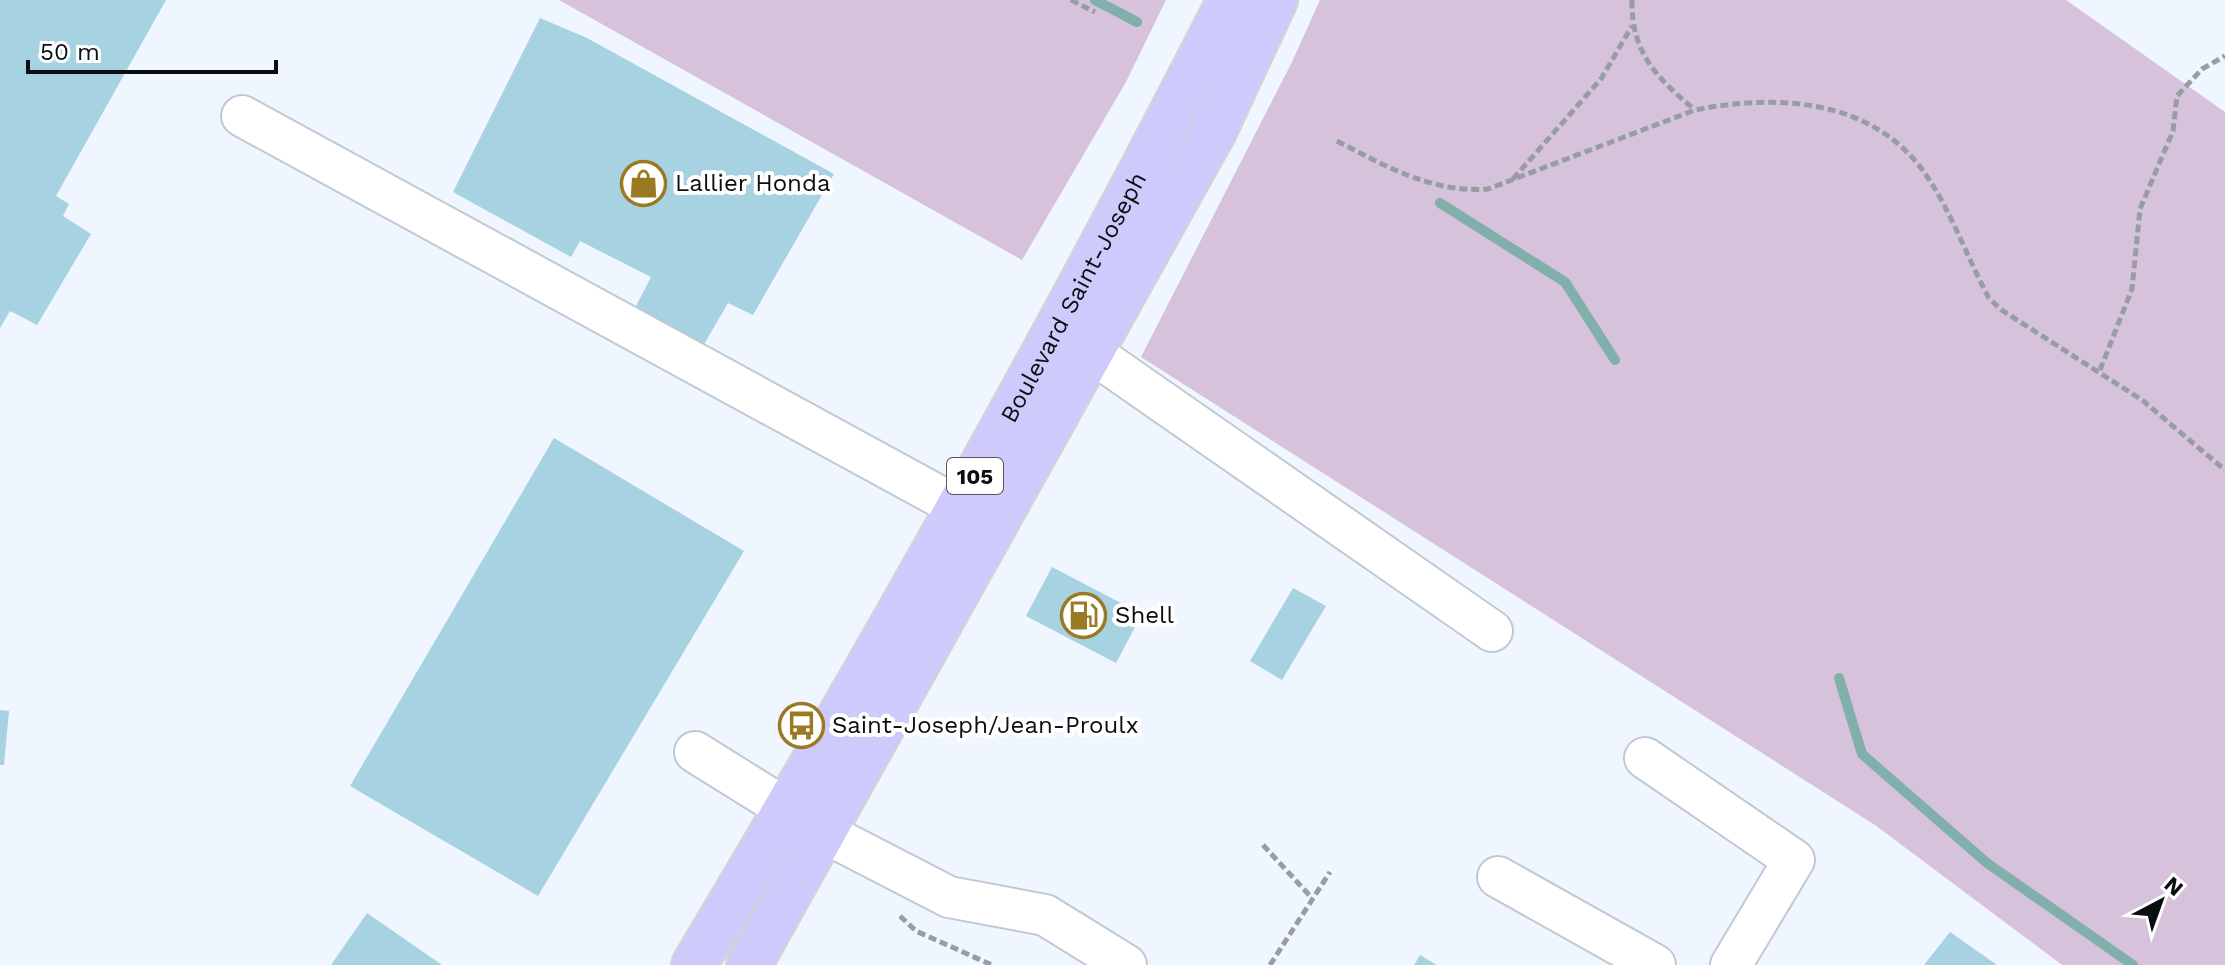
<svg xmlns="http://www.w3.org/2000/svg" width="2225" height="965" viewBox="0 0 2225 965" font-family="'Work Sans',sans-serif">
	<rect width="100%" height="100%" fill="#eff6ff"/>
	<g fill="#d7c2db">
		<polygon points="559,0 1166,0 1126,82 1022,260"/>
		<polygon points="1320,0 2066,0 2225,112 2225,965 2062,965 1875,825 1141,357 1291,64"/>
	</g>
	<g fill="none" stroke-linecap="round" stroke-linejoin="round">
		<g stroke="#81afaa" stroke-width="10">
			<polyline points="1095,0 1137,22"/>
			<polyline points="1440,203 1565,282 1615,360"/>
			<polyline points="1839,678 1862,754 1987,863 2133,965"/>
		</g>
	</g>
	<g fill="#a7d2e1">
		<polygon points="0,0 166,0 56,196 69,204 63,216 91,234 37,325 10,311 0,328"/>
		<polygon points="540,18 587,38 834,174 753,315 728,303 703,346 634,310 651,277 580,241 571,257 453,192"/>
		<polygon points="554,438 744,551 538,896 350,786"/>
		<polygon points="1052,567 1142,614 1116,663 1026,616"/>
		<polygon points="1293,588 1326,606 1282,680 1250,661"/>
		<polygon points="0,710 9,711 4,765 0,765"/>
		<polygon points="367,913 442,965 331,965"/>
		<polygon points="1950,932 1997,965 1924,965"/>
		<polygon points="1420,955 1437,965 1414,965"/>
	</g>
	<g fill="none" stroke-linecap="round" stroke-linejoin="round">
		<defs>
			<g id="minor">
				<polyline points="242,116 986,522"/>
				<polyline points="1065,334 1492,631"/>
				<polyline points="695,752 825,833 949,897 1045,915 1126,965"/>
				<polyline points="1645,758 1794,860 1731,965"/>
				<polyline points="1498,877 1655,965"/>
			</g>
			<g id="major">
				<path id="s1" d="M 694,965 C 883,649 1063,328 1230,0"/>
				<polyline points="749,965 1214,131 1275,0"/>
			</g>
		</defs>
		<use href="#minor" stroke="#c0c8d2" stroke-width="44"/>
		<use href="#major" stroke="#d3d4d4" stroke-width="48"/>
		<g stroke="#989da4" stroke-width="5" stroke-dasharray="8 4" stroke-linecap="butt">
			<polyline points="1071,0 1095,12"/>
			<path d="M 1632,0 C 1631,53 1657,78 1695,110"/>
			<path d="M 1337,141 C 1385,166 1432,193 1488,189 L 1695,110 C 1776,94 1871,98 1924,172 C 1951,210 1967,258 1989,298 L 2000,309 L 2142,400 L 2225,470"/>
			<polyline points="1513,179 1601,79 1632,26"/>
			<polyline points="2100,370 2132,289 2140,209 2173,131 2177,96 2202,69 2225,56"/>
			<polyline points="1263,845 1312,898"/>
			<polyline points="900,916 916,931 992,965"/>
			<polyline points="1270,965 1330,872"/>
		</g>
		<use href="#minor" stroke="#fff" stroke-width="40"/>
		<use href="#major" stroke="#cecafb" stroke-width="44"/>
	</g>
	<defs>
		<symbol id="shop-ring" viewBox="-11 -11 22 22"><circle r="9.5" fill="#fff" stroke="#997a23" stroke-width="1.5"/><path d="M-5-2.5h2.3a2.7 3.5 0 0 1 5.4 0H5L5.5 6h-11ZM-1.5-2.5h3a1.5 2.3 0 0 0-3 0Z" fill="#997a23"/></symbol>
		<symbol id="fuel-ring" viewBox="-11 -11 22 22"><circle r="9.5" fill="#fff" stroke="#997a23" stroke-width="1.5"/><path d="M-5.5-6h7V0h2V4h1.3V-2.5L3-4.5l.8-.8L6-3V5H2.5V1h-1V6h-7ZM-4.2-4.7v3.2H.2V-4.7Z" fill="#997a23"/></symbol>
		<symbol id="bus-ring" viewBox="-11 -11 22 22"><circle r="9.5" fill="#fff" stroke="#997a23" stroke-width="1.5"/><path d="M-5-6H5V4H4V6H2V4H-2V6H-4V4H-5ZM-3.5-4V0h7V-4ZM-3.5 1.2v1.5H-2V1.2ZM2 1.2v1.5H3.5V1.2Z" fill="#997a23"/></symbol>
	</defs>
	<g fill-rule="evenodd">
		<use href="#shop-ring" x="618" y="158" width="51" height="51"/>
		<use href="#fuel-ring" x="1058" y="590" width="51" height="51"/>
		<use href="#bus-ring" x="776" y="700" width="51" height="51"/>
	</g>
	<g text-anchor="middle" stroke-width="8" stroke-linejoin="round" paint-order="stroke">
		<rect fill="#fff" stroke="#545658" stroke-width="2" x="947" y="458" width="56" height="36" rx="6"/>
		<g font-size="22" font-weight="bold" fill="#0b0e11">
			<text x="975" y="484">105</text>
		</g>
		<g font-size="24" fill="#0b0e11" stroke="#fff" text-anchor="start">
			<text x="675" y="191">Lallier Honda</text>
			<text x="1115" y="623">Shell</text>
			<text x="832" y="733">Saint-Joseph/Jean-Proulx</text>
		</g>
		<g font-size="24" fill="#0b0e11" stroke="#fff">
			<text dy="8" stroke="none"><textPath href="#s1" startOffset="768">Boulevard Saint-Joseph</textPath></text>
		</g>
	</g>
	<g transform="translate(2161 901) rotate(41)" stroke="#ffffff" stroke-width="6" paint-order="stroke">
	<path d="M0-6L14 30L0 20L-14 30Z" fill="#0b0e11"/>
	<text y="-12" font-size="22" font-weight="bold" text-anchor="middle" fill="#0b0e11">N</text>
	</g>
	<path d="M28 60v12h248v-12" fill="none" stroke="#0b0e11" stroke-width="4"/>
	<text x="40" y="60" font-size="24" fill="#0b0e11" stroke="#ffffff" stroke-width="6" paint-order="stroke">50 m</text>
</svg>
